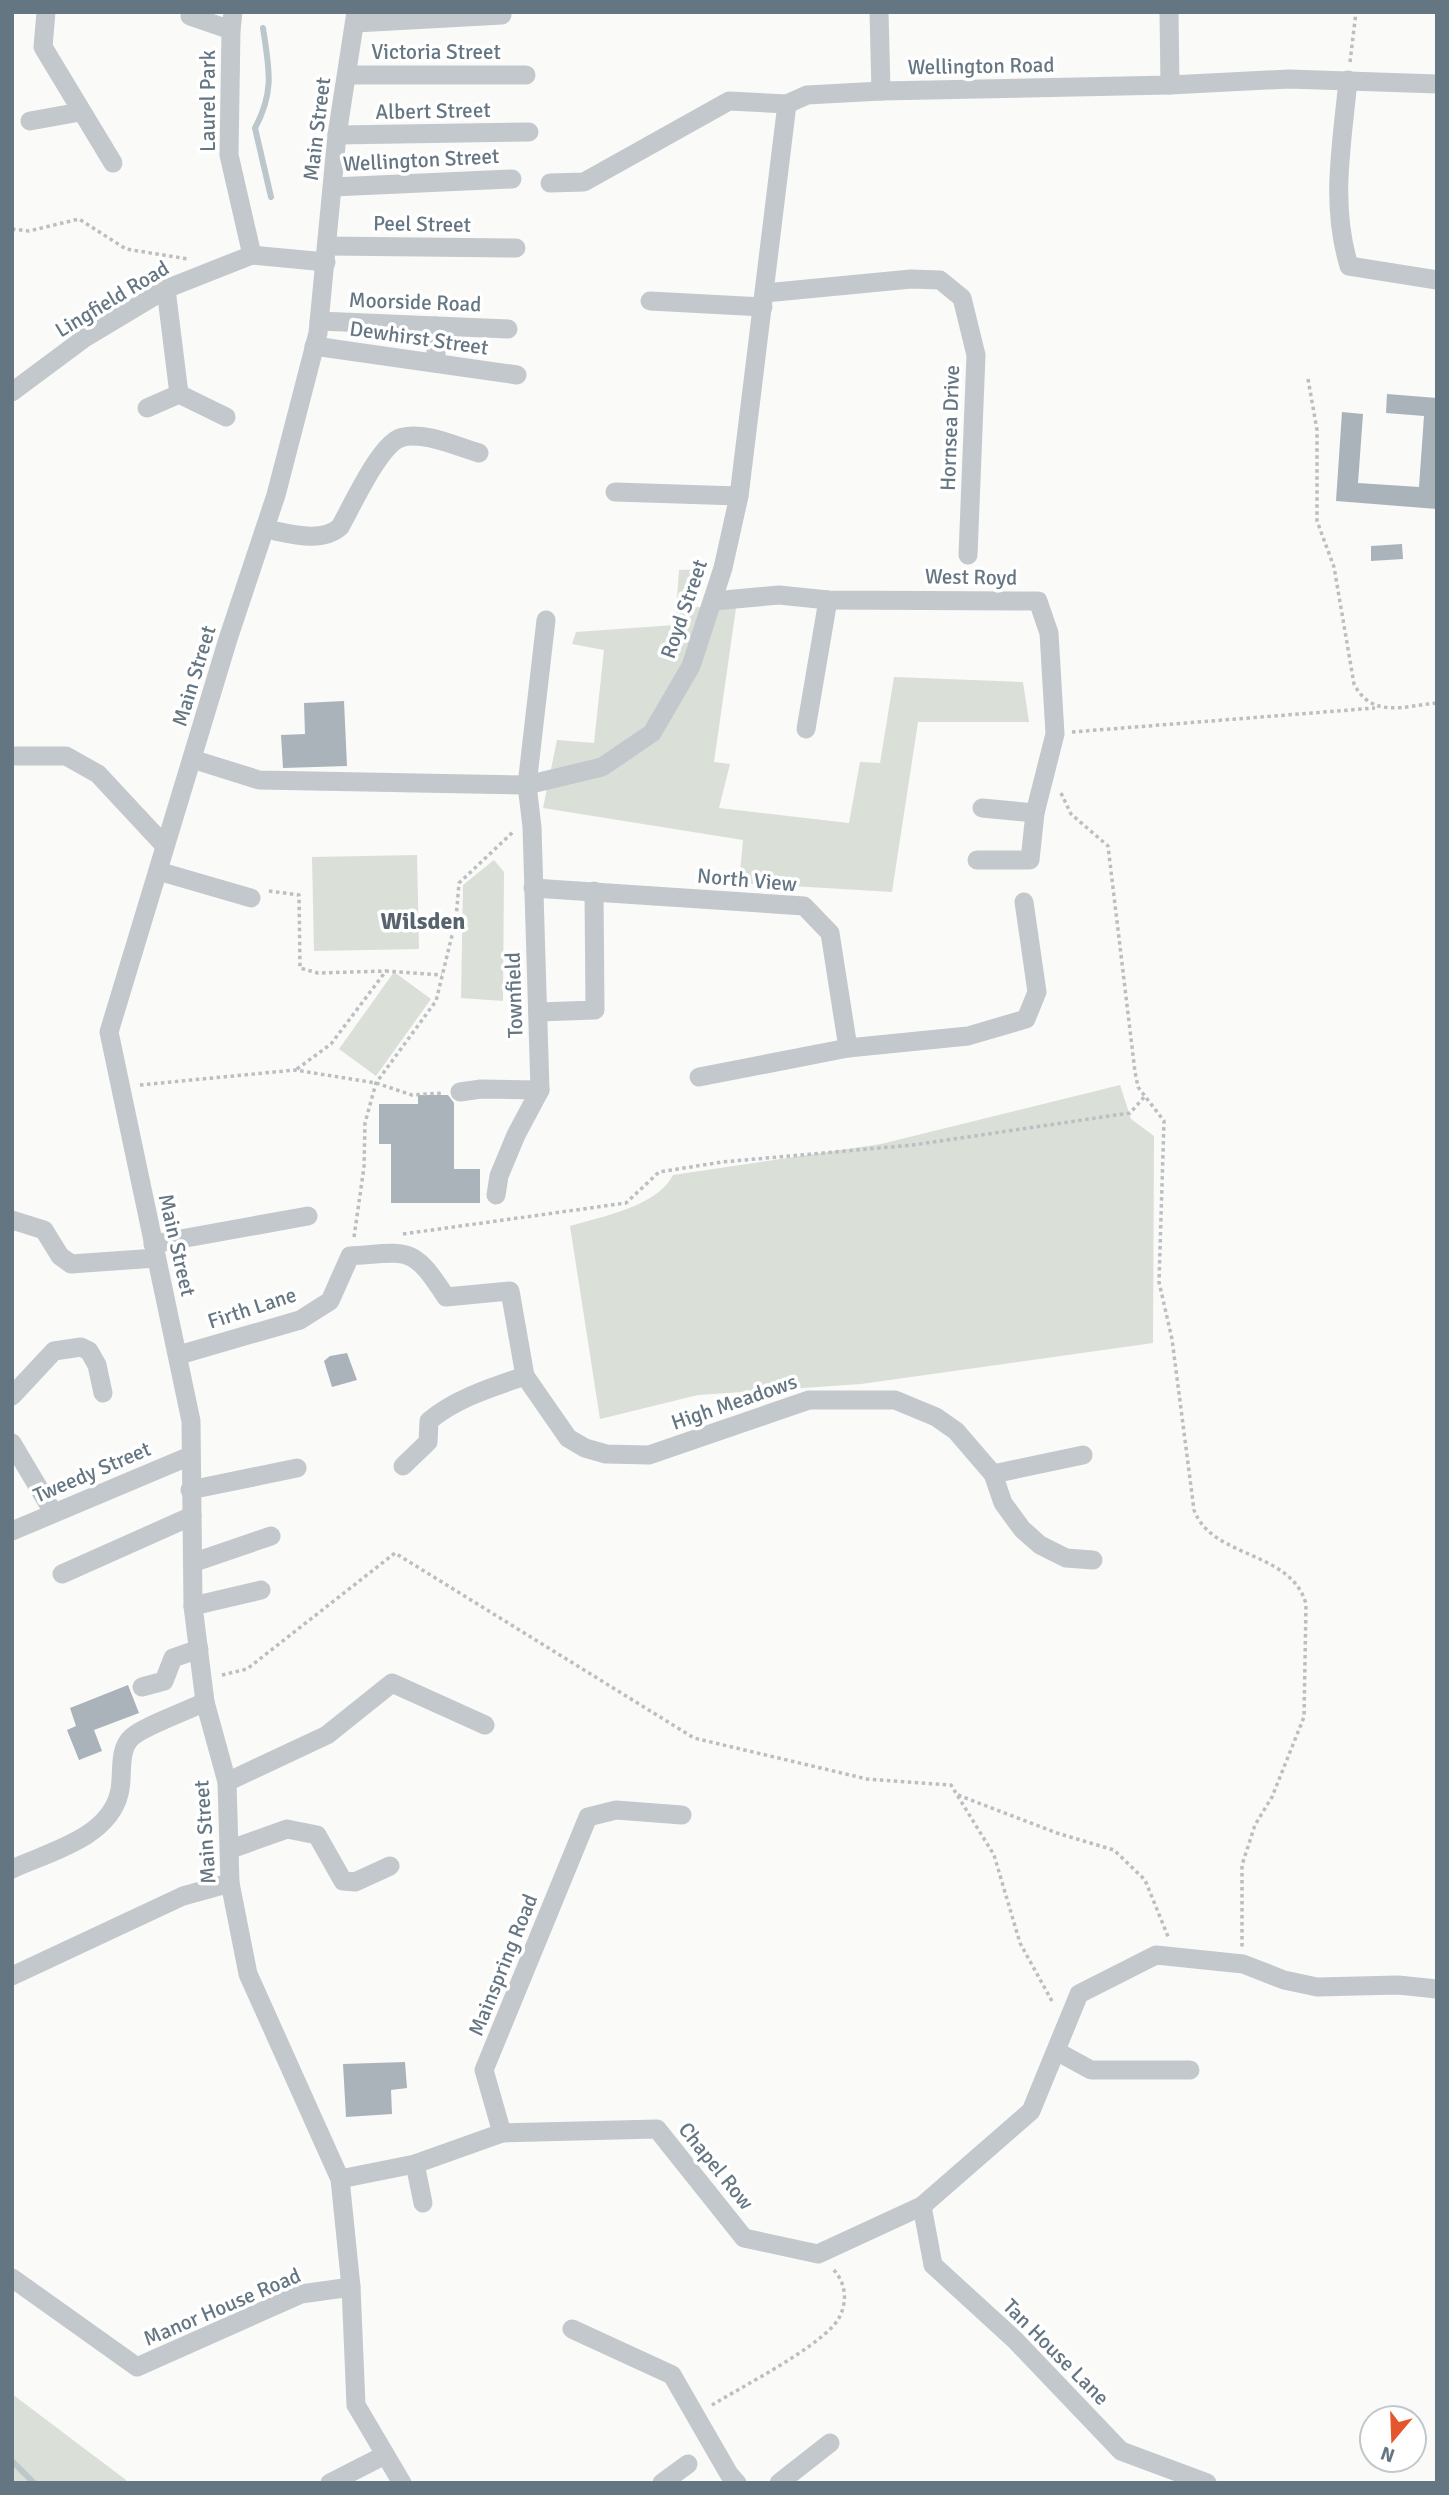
<svg xmlns="http://www.w3.org/2000/svg" width="1449" height="2495" viewBox="0 0 1449 2495" font-family="Signika,sans-serif">
	<rect width="100%" height="100%" fill="#fafaf8"/>
	<g fill="#dadfd7">
		<polygon points="706,569 692,607 736,608 714,762 730,764 719,808 849,823 860,762 880,763 894,677 1023,682 1029,722 918,722 892,892 739,883 743,840 543,808 557,740 594,743 604,650 572,644 576,632 675,625 679,570"/>
		<polygon points="417,855 419,949 314,951 312,857"/>
		<polygon points="494,860 504,872 503,1001 461,998 463,885"/>
		<polygon points="394,972 431,999 376,1076 339,1049"/>
		<path d="M 1120,1085 L 1131,1119 L 1154,1136 L 1153,1343 L 861,1384 L 698,1395 L 600,1419 L 570,1226 C 601,1217 658,1206 673,1175 L 881,1144 Z"/>
		<polygon points="12,2394 126,2480 128,2483 12,2483"/>
	</g>
	<g fill="none" stroke-linecap="round" stroke-linejoin="round">
		<g stroke="#bbc7cb" stroke-width="6">
			<path d="M 263,28 C 269,68 275,91 255,128 L 271,197"/>
			<polyline points="12,2461 34,2483"/>
		</g>
	</g>
	<g fill="#aab3b9">
		<polygon points="1387,394 1437,398 1437,509 1336,501 1342,412 1363,414 1358,483 1419,487 1424,416 1386,413"/>
		<polygon points="1402,544 1403,559 1371,561 1371,546"/>
		<polygon points="344,701 347,766 283,768 281,735 305,734 304,703"/>
		<polygon points="418,1095 448,1095 454,1103 454,1169 480,1169 480,1203 391,1203 391,1144 379,1144 379,1104 418,1104"/>
		<polygon points="347,1353 357,1380 332,1387 324,1361 330,1356"/>
		<polygon points="128,1685 139,1713 94,1730 102,1751 79,1760 67,1730 76,1726 70,1708"/>
		<polygon points="405,2062 407,2088 391,2090 392,2114 346,2117 343,2064"/>
	</g>
	<g fill="none" stroke-linecap="round" stroke-linejoin="round">
		<g stroke="#bbbfc2" stroke-width="3.5" stroke-dasharray="3.5 3.5" stroke-linecap="butt">
			<polyline points="1350,62 1356,12"/>
			<polyline points="12,229 29,231 79,219 126,249 188,259"/>
			<path d="M 1308,379 L 1317,430 L 1317,521 L 1334,567 L 1354,684 C 1372,719 1404,706 1437,703"/>
			<polyline points="1072,732 1375,708"/>
			<path d="M 1061,793 L 1071,814 L 1108,846 L 1135,1072 L 1138,1087 L 1164,1121 L 1159,1282 L 1172,1339 L 1194,1510 C 1212,1559 1291,1550 1306,1604 L 1304,1717 L 1272,1797 L 1255,1825 L 1242,1865 L 1242,1947"/>
			<polyline points="269,891 299,895 300,968 318,973 386,971"/>
			<polyline points="297,1069 331,1044 386,971 442,975"/>
			<polyline points="140,1085 295,1070 376,1083 412,1095 443,1093"/>
			<polyline points="403,1234 626,1203 659,1172 722,1162 913,1145 1130,1113 1145,1096"/>
			<polyline points="354,1237 364,1167 365,1123 376,1083 436,1001 456,919 459,883 514,831"/>
			<polyline points="222,1675 247,1669 395,1553 694,1738 867,1779 951,1785 994,1855 1020,1943 1053,2003"/>
			<polyline points="958,1795 1057,1833 1114,1850 1145,1880 1169,1939"/>
			<path d="M 712,2405 C 741,2387 824,2345 839,2318 C 848,2301 846,2282 832,2268"/>
		</g>
		<g stroke="#c3c8cc" stroke-width="19">
			<polyline points="46,12 43,47 113,163"/>
			<polyline points="356,12 337,135 318,333 276,495 228,639 109,1032 191,1421 193,1606 205,1702 227,1782 230,1883 248,1974 340,2179 351,2287 356,2405 402,2483"/>
			<polyline points="879,12 881,91"/>
			<polyline points="1169,12 1170,85"/>
			<polyline points="190,16 231,30 229,155 252,255"/>
			<polyline points="355,23 502,15"/>
			<polyline points="231,30 233,12"/>
			<polyline points="347,75 526,75"/>
			<path d="M 1348,80 C 1342,146 1330,202 1349,266 L 1437,280"/>
			<polyline points="30,121 80,112"/>
			<polyline points="337,135 529,132"/>
			<polyline points="550,183 584,182 729,101 787,104 807,95 881,91 1170,85 1289,79 1437,84"/>
			<polyline points="333,187 512,179"/>
			<polyline points="328,246 516,248"/>
			<polyline points="765,293 911,279 940,280 962,298 976,355 968,555"/>
			<polyline points="650,301 763,307"/>
			<polyline points="319,321 508,329"/>
			<polyline points="436,326 436,363"/>
			<polyline points="314,346 517,375"/>
			<polyline points="12,392 86,337 166,289 252,255 326,262"/>
			<polyline points="179,394 226,417"/>
			<polyline points="147,408 179,394 166,289"/>
			<polyline points="615,492 739,496"/>
			<path d="M 265,529 C 288,533 321,544 340,527 C 352,506 379,446 400,438 C 422,430 458,447 479,453"/>
			<polyline points="713,601 779,595 828,600 1038,601 1049,633 1055,734 1035,813 1030,860 977,860"/>
			<polyline points="806,729 828,600"/>
			<polyline points="12,756 66,756 98,774 165,846"/>
			<polyline points="192,759 259,780 527,785 602,767 652,733 691,666 723,568 739,496 787,104"/>
			<polyline points="982,808 1035,813"/>
			<polyline points="158,871 251,898"/>
			<polyline points="533,888 804,906 830,933 848,1048"/>
			<polyline points="538,1012 595,1010 594,891"/>
			<polyline points="699,1077 848,1048 968,1036 1026,1019 1037,992 1024,902"/>
			<polyline points="460,1092 481,1089 540,1090"/>
			<polyline points="496,1195 499,1176 516,1135 540,1090 532,827 527,785 546,620"/>
			<polyline points="12,1220 44,1230 60,1256 71,1264 156,1258"/>
			<polyline points="153,1244 308,1216"/>
			<path d="M 179,1355 L 300,1320 L 330,1301 L 350,1256 C 410,1252 412,1245 446,1297 L 510,1291 L 525,1376 L 568,1438 L 585,1448 L 606,1454 L 649,1455 L 809,1400 L 895,1400 L 936,1417 L 956,1431 L 993,1474 L 1003,1503 L 1022,1529 L 1040,1545 L 1066,1558 L 1093,1560"/>
			<polyline points="12,1396 54,1351 81,1347 89,1351 97,1365 103,1393"/>
			<polyline points="12,1443 53,1512"/>
			<path d="M 403,1466 L 428,1442 L 429,1421 C 456,1398 493,1387 525,1376"/>
			<polyline points="993,1474 1083,1455"/>
			<polyline points="190,1490 297,1468"/>
			<polyline points="12,1531 190,1456"/>
			<polyline points="195,1562 271,1536"/>
			<polyline points="62,1574 192,1516"/>
			<polyline points="193,1606 261,1590"/>
			<polyline points="142,1687 164,1681 173,1658 199,1649"/>
			<polyline points="227,1782 327,1735 392,1683 485,1725"/>
			<polyline points="231,1849 287,1829 317,1835 343,1881 355,1882 390,1866"/>
			<path d="M 12,1869 C 49,1852 108,1838 119,1794 C 124,1777 117,1750 132,1737 C 144,1726 189,1710 205,1702"/>
			<polyline points="12,1976 183,1896 230,1883"/>
			<polyline points="1058,2052 1091,2070 1190,2070"/>
			<polyline points="502,2133 484,2070 588,1817 616,1810 682,1815"/>
			<polyline points="415,2164 423,2203"/>
			<polyline points="340,2179 415,2164 502,2133 657,2129 744,2238 818,2254 922,2206 1031,2111 1079,1994 1156,1955 1243,1964 1284,1980 1317,1987 1398,1985 1437,1989"/>
			<polyline points="922,2206 933,2265 1015,2340 1121,2451 1207,2483"/>
			<polyline points="12,2278 137,2367 301,2294 351,2287"/>
			<polyline points="572,2329 672,2375 729,2474 737,2483"/>
			<polyline points="330,2483 385,2455"/>
			<polyline points="662,2483 688,2464"/>
			<polyline points="779,2483 830,2443"/>
		</g>
	</g>
	<g text-anchor="middle" stroke-width="7" stroke-linejoin="round" paint-order="stroke">
		<g font-size="21" fill="#657683" stroke="#fff">
			<text x="436" y="59">Victoria Street</text>
			<text transform="translate(981 66) rotate(-1)" y="7">Wellington Road</text>
			<text transform="translate(208 101) rotate(-90)" y="7">Laurel Park</text>
			<text transform="translate(433 111) rotate(-1)" y="7">Albert Street</text>
			<text transform="translate(317 129) rotate(-83)" y="7">Main Street</text>
			<text transform="translate(421 160) rotate(-3)" y="7">Wellington Street</text>
			<text transform="translate(422 224) rotate(1)" y="7">Peel Street</text>
			<text transform="translate(112 299) rotate(-31)" y="7">Lingfield Road</text>
			<text transform="translate(415 302) rotate(2)" y="7">Moorside Road</text>
			<text transform="translate(419 338) rotate(8)" y="7">Dewhirst Street</text>
			<text transform="translate(950 428) rotate(-88)" y="7">Hornsea Drive</text>
			<text transform="translate(971 577) rotate(1)" y="7">West Royd</text>
			<text transform="translate(684 609) rotate(-71)" y="7">Royd Street</text>
			<text transform="translate(194 676) rotate(-73)" y="7">Main Street</text>
			<text transform="translate(747 880) rotate(5)" y="7">North View</text>
			<text transform="translate(514 995) rotate(-92)" y="7">Townfield</text>
			<text transform="translate(177 1245) rotate(77)" y="7">Main Street</text>
			<text transform="translate(252 1308) rotate(-18)" y="7">Firth Lane</text>
			<text transform="translate(734 1402) rotate(-19)" y="7">High Meadows</text>
			<text transform="translate(92 1472) rotate(-23)" y="7">Tweedy Street</text>
			<text transform="translate(205 1832) rotate(-94)" y="7">Main Street</text>
			<text transform="translate(503 1965) rotate(-68)" y="7">Mainspring Road</text>
			<text transform="translate(716 2166) rotate(51)" y="7">Chapel Row</text>
			<text transform="translate(222 2307) rotate(-23)" y="7">Manor House Road</text>
			<text transform="translate(1056 2352) rotate(45)" y="7">Tan House Lane</text>
		</g>
		<g font-size="24" font-weight="bold" fill="#57646e" stroke="#fff">
			<text x="423" y="929">Wilsden</text>
		</g>
	</g>
	<rect width="1449" height="2495" fill="none" stroke="#657683" stroke-width="28"/>
	<g transform="translate(1393 2439) rotate(199)"><circle r="33" fill="#ffffff" stroke="#c1c8cd" stroke-width="2"/>
	<path d="M0-5L12 26L0 18L-12 26Z" fill="#e4572e"/>
	<text y="-10" font-size="19" font-weight="bold" text-anchor="middle" fill="#657683">N</text>
	</g>
</svg>
